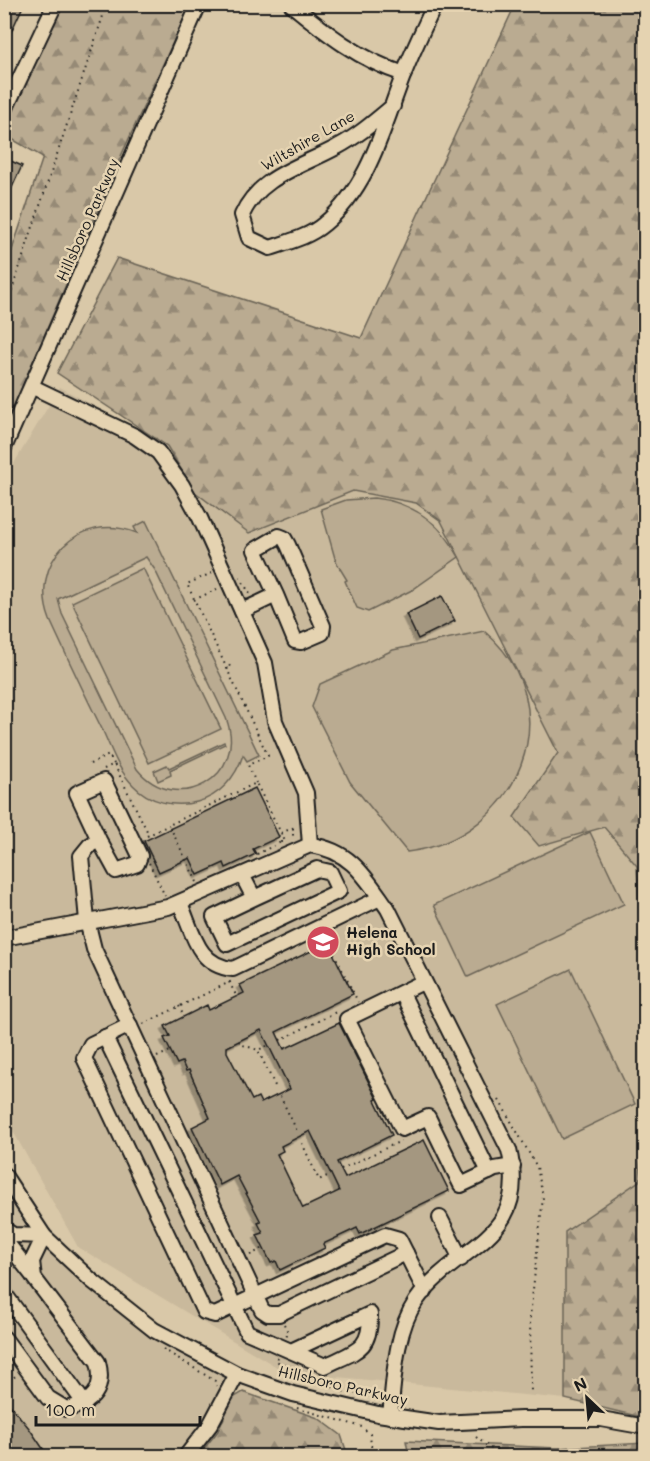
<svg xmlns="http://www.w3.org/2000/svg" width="650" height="1461" viewBox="0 0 650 1461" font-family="Mali,sans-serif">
	<defs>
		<pattern id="forest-firs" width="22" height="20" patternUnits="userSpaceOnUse" patternTransform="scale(1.5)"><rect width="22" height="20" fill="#baab91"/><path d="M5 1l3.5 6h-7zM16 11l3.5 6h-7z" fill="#968a76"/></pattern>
		<filter id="shadow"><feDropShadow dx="-3.5" dy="3.5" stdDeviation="0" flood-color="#0004"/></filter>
	</defs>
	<rect width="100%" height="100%" fill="#d9c8a8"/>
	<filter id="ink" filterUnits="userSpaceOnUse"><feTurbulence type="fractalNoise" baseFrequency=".0167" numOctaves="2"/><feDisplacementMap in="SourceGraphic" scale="12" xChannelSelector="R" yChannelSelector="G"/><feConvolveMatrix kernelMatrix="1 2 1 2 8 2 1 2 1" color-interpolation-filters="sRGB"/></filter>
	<g filter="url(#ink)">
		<g fill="#c9b99c">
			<polygon points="60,387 167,446 195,492 249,533 353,491 416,503 441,521 558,754 539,845 604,827 637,866 646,1017 646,1106 639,1181 565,1232 565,1399 285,1372 78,1247 5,1117 4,480"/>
			<polygon points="4,1175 44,1236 91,1280 236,1382 233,1398 218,1431 198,1456 5,1456"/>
		</g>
		<g fill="url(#forest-firs)" stroke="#6b6456" stroke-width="1.5">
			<polygon points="63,5 190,5 121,156 5,427 5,271 43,157 5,135 5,125"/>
			<polygon points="515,5 645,5 645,1017 637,866 604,827 539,846 514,817 558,753 441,521 416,503 353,491 249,533 195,492 167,446 57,373 117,258 361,338"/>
			<polygon points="645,1106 646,1418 645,1418 565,1399 565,1232 639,1181"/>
			<polygon points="243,1392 318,1418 341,1435 348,1456 198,1456 218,1431 233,1398"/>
			<polygon points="406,1441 557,1448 645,1443 645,1456 409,1456"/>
		</g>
		<g fill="#baab91" stroke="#6b6456" stroke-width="1.5" fill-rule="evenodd">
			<path d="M 374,498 C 412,502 441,523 459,557 L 412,590 L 368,612 L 357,608 L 345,581 L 347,580 L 336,562 L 321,509 L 346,500 Z"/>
			<path d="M 146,521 L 259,755 L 247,761 L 243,755 C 236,777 220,796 197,802 C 174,808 149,802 133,785 C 118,770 111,748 102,729 C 84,693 67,657 50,620 C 28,563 78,510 137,533 L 134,527 ZM 146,557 L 155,570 L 226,718 C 249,776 177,818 137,769 L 62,614 L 58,599 Z"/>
			<polygon points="143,568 221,729 149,763 72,602"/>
			<path d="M 484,631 C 574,707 518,839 407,852 L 350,782 L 312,707 L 320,684 L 393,650 Z"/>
			<polygon points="224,742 225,744 170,770 171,775 158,781 154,771 167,765 169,768"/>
			<polygon points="590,832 624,904 468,977 434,905"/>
			<polygon points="571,969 635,1104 562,1139 497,1004"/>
		</g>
		<g fill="#a49780" stroke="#1c1c1c" stroke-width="1.5" fill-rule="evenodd" filter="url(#shadow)">
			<polygon points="4,4 24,4 4,47"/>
			<polygon points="4,158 22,166 4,205"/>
			<polygon points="442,596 455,621 418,639 406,614"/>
			<polygon points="255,788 279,837 253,849 256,854 226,868 224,863 198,875 190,858 159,872 144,841"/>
			<path d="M 328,943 L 353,994 L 276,1032 L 284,1049 L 339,1023 L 377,1099 L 375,1100 L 392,1135 L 337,1162 L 345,1178 L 424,1140 L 449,1191 L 360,1234 L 357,1228 L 323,1244 L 325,1248 L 280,1270 L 276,1261 L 271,1263 L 257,1235 L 263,1233 L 258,1223 L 261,1222 L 237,1176 L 220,1185 L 192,1127 L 210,1118 L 189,1070 L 186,1071 L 182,1062 L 177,1064 L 164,1038 L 170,1036 L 165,1026 L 207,1005 L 209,1010 L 244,993 L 240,985 ZM 261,1030 L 290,1089 L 261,1103 L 258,1097 L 252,1100 L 227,1052 L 227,1047 ZM 310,1131 L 339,1191 L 303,1208 L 277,1154 L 283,1151 L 281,1146 Z"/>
			<polygon points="4,1398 29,1428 48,1456 4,1456 4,1445 10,1441 4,1433"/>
		</g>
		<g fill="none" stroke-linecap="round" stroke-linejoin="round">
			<defs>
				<g id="minor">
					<path d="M 291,4 C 326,33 360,60 404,74"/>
					<path d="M 393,106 C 375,121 358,136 337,147 C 303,166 259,176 242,215 L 249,238 L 270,248 C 288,242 309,237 324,224 C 369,187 383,128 403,76 C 412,52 424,28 435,4"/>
					<polyline points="4,112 55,4"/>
					<polyline points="33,387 135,436 158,452 182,485 200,518 265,663 275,721 306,793 310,845"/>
					<polyline points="4,448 199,4"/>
					<polyline points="242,611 276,595 255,550 279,536 284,538 288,545 323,626 322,633 301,642 295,641 276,595"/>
					<polyline points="99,840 77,793 104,781 140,856 137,864 116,871 99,840 90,845 81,856 87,921 94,949 262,1310 268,1314 279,1314 406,1253"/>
					<polyline points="242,875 254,898 214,917 227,944 339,891 330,872 317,869 254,898"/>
					<path d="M 180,903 C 193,932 197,966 233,969 L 380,898"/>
					<path d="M 4,938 L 168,907 L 310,845 C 351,850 366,878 388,909 L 509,1150 C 531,1241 456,1243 416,1301 C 395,1332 394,1379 390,1416"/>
					<polyline points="423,982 347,1019 402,1129 428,1117 461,1185 495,1169 513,1166"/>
					<polyline points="402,993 489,1172"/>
					<polyline points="130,1025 91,1044 84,1058 204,1312 215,1315 385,1235 399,1239 425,1291"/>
					<path d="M 105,1037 L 247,1332 L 325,1366 C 355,1351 371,1351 370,1314 L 291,1351"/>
					<polyline points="4,1175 44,1236 91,1280 154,1330 237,1374 293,1394 378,1414 439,1423 521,1419 601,1419 646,1427"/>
					<polyline points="440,1218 461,1259"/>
					<path d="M 4,1229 L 13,1235 L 44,1236 L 32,1261 L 34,1278 L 98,1362 C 105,1389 93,1404 66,1409 L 48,1398 L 4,1338"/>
					<polyline points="4,1239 33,1276"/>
					<polyline points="4,1293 85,1404"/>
					<polyline points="186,1456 210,1425 237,1374"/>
				</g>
			</defs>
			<use href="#minor" stroke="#1c1c1c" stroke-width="18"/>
			<g stroke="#1c1c1c" stroke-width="2" stroke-dasharray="1.5 4.5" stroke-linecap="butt">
				<polyline points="4,314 107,4"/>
				<polyline points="212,573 187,584 268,756 248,765 256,783"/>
				<polyline points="240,577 250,594"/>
				<polyline points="194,600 219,588"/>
				<polyline points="227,669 231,668 229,665"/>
				<polyline points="90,764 109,755 114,764"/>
				<polyline points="104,769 114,764 149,835"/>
				<polyline points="293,828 293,838"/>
				<polyline points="281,833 297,826"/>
				<polyline points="147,836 169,825"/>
				<polyline points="257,854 281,842"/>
				<polyline points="149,863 165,896"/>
				<polyline points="197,882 169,825 256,783 285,841 281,842 282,845"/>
				<polyline points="326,937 358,1002"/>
				<polyline points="229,982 237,997"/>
				<polyline points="179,1006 184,1017"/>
				<polyline points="143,1024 232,981"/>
				<polyline points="280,1040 336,1012"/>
				<polyline points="239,1041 243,1045 258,1050"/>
				<polyline points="267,1046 258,1050 276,1088"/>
				<polyline points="157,1057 170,1051"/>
				<polyline points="280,1096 298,1133"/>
				<polyline points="499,1100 537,1167 543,1197 530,1317 531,1394"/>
				<polyline points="302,1143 319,1180 331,1174"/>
				<polyline points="341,1169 401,1141"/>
				<polyline points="250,1255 264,1248"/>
				<polyline points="284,1324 288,1332 286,1338"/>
				<polyline points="163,1349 215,1381 217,1386"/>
				<polyline points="278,1357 276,1361 341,1391 376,1397 375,1400"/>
				<polyline points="4,1384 17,1375"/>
				<polyline points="297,1408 362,1427 370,1434 371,1446 374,1446"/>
				<polyline points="4,1437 18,1456"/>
				<polyline points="476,1437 490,1448 514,1456"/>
				<polyline points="533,1456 535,1455"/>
			</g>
			<use href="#minor" stroke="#e5d3b1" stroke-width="14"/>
		</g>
	</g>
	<defs>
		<symbol id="school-disc" viewBox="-11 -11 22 22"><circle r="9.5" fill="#d1495b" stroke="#e5d3b1"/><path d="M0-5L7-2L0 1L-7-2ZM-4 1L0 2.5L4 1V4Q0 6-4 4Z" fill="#fff"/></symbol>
	</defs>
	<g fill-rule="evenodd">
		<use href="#school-disc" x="304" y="923" width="38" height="38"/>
	</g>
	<g text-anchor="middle" stroke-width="5" stroke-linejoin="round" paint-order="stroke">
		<g font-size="15" fill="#1c1c1c" stroke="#e5d3b1">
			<text transform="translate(308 141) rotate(-30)" y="5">Wiltshire Lane</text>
			<text transform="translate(88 220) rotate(-66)" y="5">Hillsboro Parkway</text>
			<text transform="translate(343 1386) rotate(13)" y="5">Hillsboro Parkway</text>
		</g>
		<g font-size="15" font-weight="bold" fill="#1c1c1c" stroke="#e5d3b1" text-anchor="start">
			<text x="346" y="938">Helena<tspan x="346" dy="17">High School</tspan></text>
		</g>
	</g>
	<rect width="650" height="1461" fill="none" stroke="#e5d3b1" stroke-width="24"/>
	<rect x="12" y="12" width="626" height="1437" fill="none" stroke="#1c1c1c" stroke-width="2" filter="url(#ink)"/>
	<g transform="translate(587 1398) rotate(334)" stroke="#e5d3b1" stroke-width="4.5" paint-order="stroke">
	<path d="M0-4.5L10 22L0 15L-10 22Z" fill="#1c1c1c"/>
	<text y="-9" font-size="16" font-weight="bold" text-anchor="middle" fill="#1c1c1c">N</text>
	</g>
	<path d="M36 1416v9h164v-9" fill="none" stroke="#1c1c1c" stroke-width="3"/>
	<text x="45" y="1416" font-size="18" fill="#1c1c1c" stroke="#e5d3b1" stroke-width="4.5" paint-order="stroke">100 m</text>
</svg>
